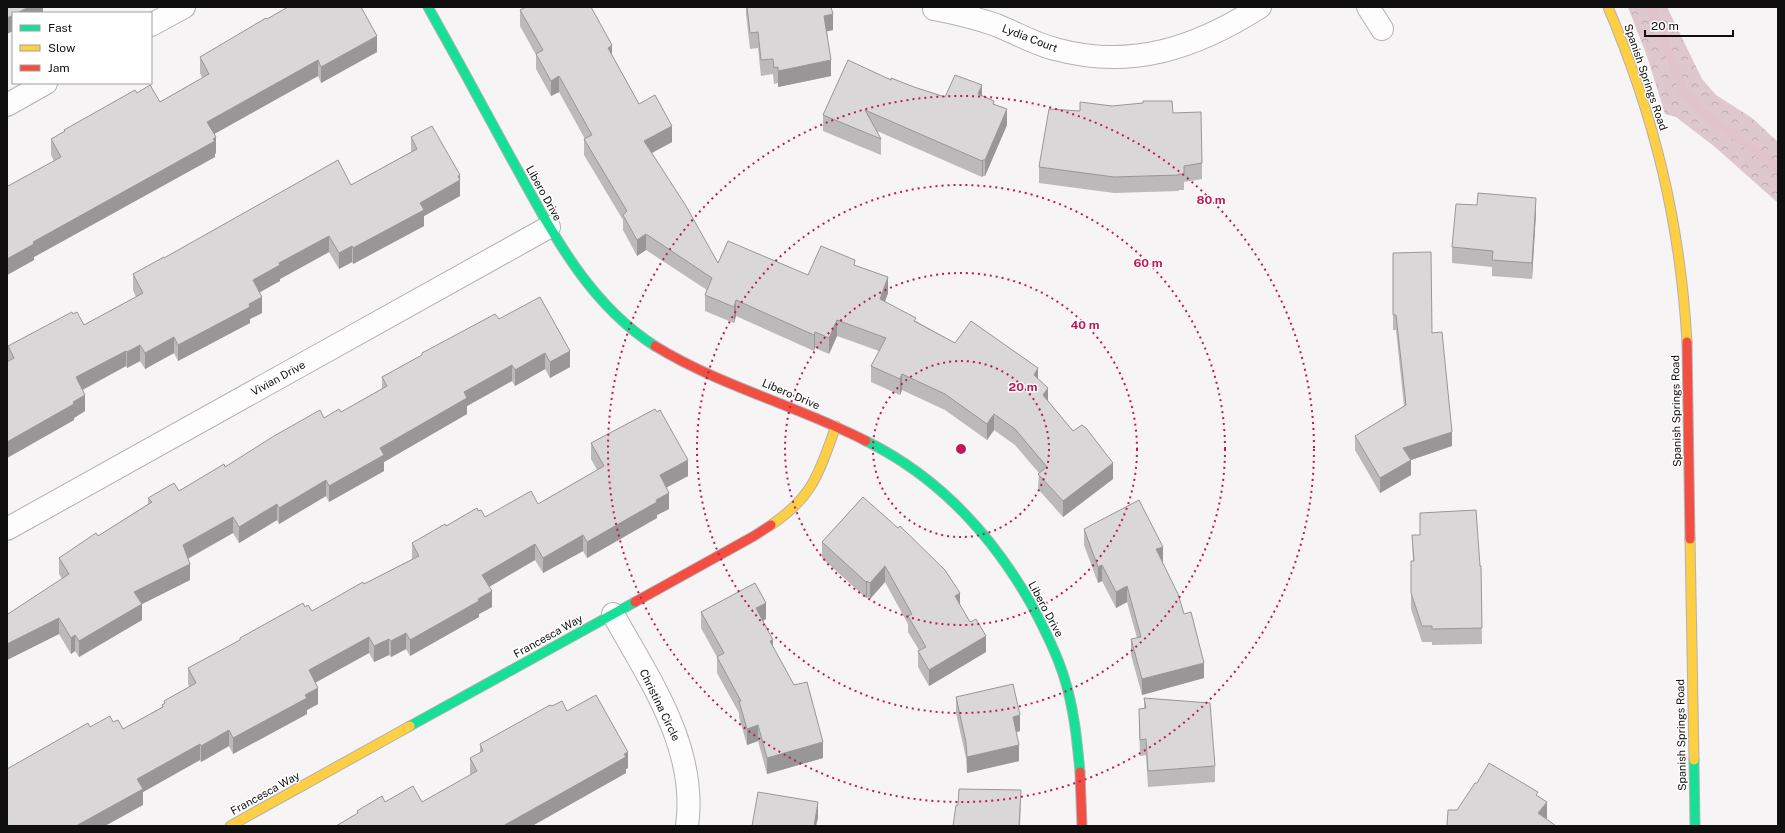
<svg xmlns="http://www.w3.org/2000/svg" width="1785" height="833" viewBox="0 0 1785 833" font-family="'Public Sans',sans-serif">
	<defs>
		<pattern id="forest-crowns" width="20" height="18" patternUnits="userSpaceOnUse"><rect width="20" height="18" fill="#dec8ce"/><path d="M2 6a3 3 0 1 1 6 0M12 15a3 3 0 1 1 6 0" fill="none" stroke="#bdabb0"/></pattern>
	</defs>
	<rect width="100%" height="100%" fill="#f6f4f5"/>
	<polygon fill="url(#forest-crowns)" points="1628,7 1667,7 1702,79 1716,95 1752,118 1778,142 1778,203 1715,147 1676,117 1665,114 1648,59"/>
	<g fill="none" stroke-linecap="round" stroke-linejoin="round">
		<polyline stroke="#e0c3cb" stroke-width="9" points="1651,7 1683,90 1700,111 1750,146 1778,169"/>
		<defs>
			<g id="street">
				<polyline points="1368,7 1382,29"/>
				<path d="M 934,9 C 955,13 976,18 996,25 C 1016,33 1035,44 1055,49 C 1131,70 1196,48 1260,7"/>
				<polyline points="151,25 184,7"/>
				<polyline points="7,105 46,83"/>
				<polyline points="7,529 549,227"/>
				<path d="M 613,614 C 649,679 698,748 687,826"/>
			</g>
			<g id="fast">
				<path d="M 428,7 C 456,57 484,108 511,158 C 550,228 586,302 655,346"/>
				<path d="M 866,441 C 937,476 991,534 1030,602 C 1043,626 1056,651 1064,677 C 1074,708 1077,740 1080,772"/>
				<polyline points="410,726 635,602"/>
				<polyline points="1694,760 1695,826"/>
			</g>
			<g id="slow">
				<path d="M 1608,7 C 1655,118 1680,222 1687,342"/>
				<path d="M 771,525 C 814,496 819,472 836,426"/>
				<polyline points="1690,539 1694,760"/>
				<polyline points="230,826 410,726"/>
			</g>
			<g id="jam">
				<polyline points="1687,342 1690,539"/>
				<path d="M 655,346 C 720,386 798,406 866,441"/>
				<polyline points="635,602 754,536 771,525"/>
				<polyline points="1080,772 1082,826"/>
			</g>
		</defs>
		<use href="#street" stroke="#b3b1b2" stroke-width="24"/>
		<use href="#fast" stroke="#b3b1b2" stroke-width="11"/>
		<use href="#slow" stroke="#b3b1b2" stroke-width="11"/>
		<use href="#jam" stroke="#b3b1b2" stroke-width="11"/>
		<use href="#street" stroke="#fefdfe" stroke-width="22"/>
		<use href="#fast" stroke="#16e098" stroke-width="9"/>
		<use href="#slow" stroke="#ffcf43" stroke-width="9"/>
		<use href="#jam" stroke="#f24e42" stroke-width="9"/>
	</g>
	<g fill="#bbb9ba">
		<polygon points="746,7 831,7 833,30 827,31 831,76 778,87 778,83 774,84 773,74 761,76 758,48 750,49 746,14"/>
		<polygon points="520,10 612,55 639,104 672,142 652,153 718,263 808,275 855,265 888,293 885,302 916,321 955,343 1038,379 1048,401 1113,479 1063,517 1038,489 1039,473 1015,445 994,430 987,440 945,410 902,390 900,395 871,382 871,366 879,351 837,336 829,354 815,348 814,351 736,316 734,323 705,311 705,295 707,290 646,250 637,256 623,230 623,220 584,155 584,139 585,139 559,92 551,96 536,69 536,55 520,26"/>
		<polygon points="267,19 377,52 321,83 318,76 214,134 216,153 215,154 215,157 34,257 34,260 7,275 7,184 8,186 54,161 51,155 51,139 64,132 64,130 137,93 160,102 202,78 200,73 200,57"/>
		<polygon points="891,80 945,97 982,96 994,104 1007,125 985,176 983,176 982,177 877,131 881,139 881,155 823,131 823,115"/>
		<polygon points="1080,111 1173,113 1202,163 1202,179 1184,182 1184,190 1179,190 1179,191 1114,193 1039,183 1039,167"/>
		<polygon points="411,137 460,175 460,196 424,216 424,226 353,264 352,262 339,269 329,252 280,279 280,281 260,292 262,313 250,319 250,323 178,361 174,353 145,369 140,361 127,368 126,366 83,390 85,411 74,418 74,420 7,458 8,346 73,314 84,325 136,297 133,290 133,274 164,258 351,185 411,152"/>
		<polygon points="1477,205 1536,213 1532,279 1492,276 1492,267 1452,263 1452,247"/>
		<polygon points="1393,253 1432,333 1452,446 1411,460 1411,475 1380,493 1355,450 1355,436 1404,406 1396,330 1393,330"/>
		<polygon points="499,319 570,367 550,378 545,369 515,386 512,381 467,406 467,414 384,462 384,471 329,502 326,496 279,524 277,520 239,543 233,533 188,559 190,580 142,604 142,620 79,657 75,651 71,654 59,634 7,660 7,613 8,614 62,579 59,574 59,558 98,536 148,504 148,498 179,491 225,467 324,418 341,412 382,389 382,377 422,355 422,353"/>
		<polygon points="591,443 688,476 667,487 669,509 657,515 657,518 587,558 583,551 543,573 535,560 489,587 492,607 479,614 479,617 410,656 406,649 391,657 389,655 374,662 369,653 315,683 318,704 307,710 307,714 233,754 229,746 201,762 200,760 143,792 143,805 90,727 113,722 123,729 162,707 162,705 164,704 164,701 189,687 188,684 188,668 240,640 240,638 305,607 312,611 412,559 412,543 446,526 478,511 485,517 538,504 597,470 591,459"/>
		<polygon points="863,497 960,605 986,652 929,686 918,667 918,651 919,650 908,632 908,624 885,582 870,599 867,597 866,598 822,558 822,542"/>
		<polygon points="1084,529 1163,563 1184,614 1204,678 1142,695 1131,655 1131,639 1137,638 1127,602 1116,608 1102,581 1098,583 1084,545"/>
		<polygon points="1412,535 1481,566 1482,644 1432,645 1432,642 1422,642 1411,609 1411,561 1413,561"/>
		<polygon points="701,612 766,619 763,621 773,647 823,758 767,774 758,741 747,745 739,717 739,713 717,673 717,657 701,628"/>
		<polygon points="956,697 1020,731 1016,732 1019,761 967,773 966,758 956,713"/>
		<polygon points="1144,698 1215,766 1215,782 1148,787 1146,755 1140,756 1139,725 1139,709 1144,708"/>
		<polygon points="552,706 567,711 628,768 626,769 626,773 532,826 336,826 357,814 357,811 385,802 422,802 470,775 470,758 480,753 480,744"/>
	</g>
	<g fill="#989697">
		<polygon points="29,7 43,7 43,12 42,13 17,13"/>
		<polygon points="833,14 833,30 824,32 824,16"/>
		<polygon points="13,15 13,31 7,34 7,18"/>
		<polygon points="377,36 377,52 321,83 321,67"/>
		<polygon points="612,45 612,61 608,48"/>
		<polygon points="318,60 318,76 207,138 207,122"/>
		<polygon points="831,60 831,76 778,87 778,71"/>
		<polygon points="559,76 559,92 551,96 551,81"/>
		<polygon points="982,85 982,101 978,94"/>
		<polygon points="1007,109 1007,125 985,176 985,160"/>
		<polygon points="672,126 672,142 644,157 644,141"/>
		<polygon points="216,137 216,153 215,154 215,157 34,257 34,260 7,275 7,259 33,242"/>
		<polygon points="983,160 983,176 982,177 982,161"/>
		<polygon points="460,175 460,196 424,216 424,226 353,264 353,248"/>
		<polygon points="1536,198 1536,213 1532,279 1532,263"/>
		<polygon points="646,234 646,250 637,256 637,240"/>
		<polygon points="329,236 329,252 280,279 280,281 253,296 253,280 279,263"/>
		<polygon points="352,246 352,262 339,269 339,253"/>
		<polygon points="888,277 888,293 880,315 880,299"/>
		<polygon points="262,297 262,313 250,319 250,323 178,361 178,345"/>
		<polygon points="736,300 736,316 734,323 734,307"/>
		<polygon points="837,320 837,336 829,354 829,338"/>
		<polygon points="815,332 815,348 814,351 814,335"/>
		<polygon points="174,337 174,353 145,369 145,353"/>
		<polygon points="140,345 140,361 127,368 127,352"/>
		<polygon points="126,351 126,366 76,393 76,377"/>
		<polygon points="570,351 570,367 550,378 550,362"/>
		<polygon points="545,353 545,369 515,386 515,370"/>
		<polygon points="512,365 512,381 467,406 467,414 384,462 384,471 329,502 329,486 380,448 464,392"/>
		<polygon points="1038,368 1038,384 1034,375"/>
		<polygon points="902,374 902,390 900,395 900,379"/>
		<polygon points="1048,388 1048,404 1043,395"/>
		<polygon points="85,395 85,411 74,418 74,420 7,458 7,442"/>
		<polygon points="994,414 994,430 987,440 987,424"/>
		<polygon points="1452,432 1452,446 1411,460 1411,475 1380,493 1380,478 1403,448"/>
		<polygon points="688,460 688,476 660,491 660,475"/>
		<polygon points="1113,463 1113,479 1063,517 1063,501"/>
		<polygon points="326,480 326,496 279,524 279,508"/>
		<polygon points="669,493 669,509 657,515 657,518 587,558 587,542 656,500"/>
		<polygon points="277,504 277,520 239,543 239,527"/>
		<polygon points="233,517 233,533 183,561 183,545"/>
		<polygon points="583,535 583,551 543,573 543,558"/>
		<polygon points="535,544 535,560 482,591 482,575"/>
		<polygon points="1163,547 1163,563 1156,549"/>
		<polygon points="190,564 190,580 142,604 142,620 79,657 79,641 134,592"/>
		<polygon points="1102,565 1102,581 1098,583 1098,567"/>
		<polygon points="885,566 885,582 870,599 870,583"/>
		<polygon points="867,581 867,597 866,598 866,582"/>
		<polygon points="1127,586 1127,602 1116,608 1116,592"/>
		<polygon points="492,591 492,607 479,614 479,617 410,656 410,640"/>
		<polygon points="960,593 960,609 955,596"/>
		<polygon points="766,603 766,619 756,624 756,608"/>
		<polygon points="59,618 59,634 7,660 7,644"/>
		<polygon points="406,633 406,649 391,657 391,641"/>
		<polygon points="75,635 75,651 71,654 71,638"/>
		<polygon points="986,636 986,652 929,686 929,670"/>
		<polygon points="369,637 369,653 309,686 309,670"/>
		<polygon points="389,639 389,655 374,662 374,646"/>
		<polygon points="773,640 773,656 770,641"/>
		<polygon points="1204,663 1204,678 1142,695 1142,679"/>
		<polygon points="318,688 318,704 307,710 307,714 233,754 233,738"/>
		<polygon points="1020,715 1020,731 1013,733 1013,717"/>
		<polygon points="758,725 758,741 747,745 747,729"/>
		<polygon points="229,730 229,746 201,762 201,746"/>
		<polygon points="823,742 823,758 767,774 767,758"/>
		<polygon points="200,744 200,760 143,792 143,805 105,826 76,826 137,779"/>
		<polygon points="1019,745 1019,761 967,773 967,757"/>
		<polygon points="628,752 628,768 626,769 626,773 532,826 503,826"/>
		<polygon points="1021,790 1020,826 1019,826"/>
		<polygon points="818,802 818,818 816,826 814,826"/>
		<polygon points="1547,802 1547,818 1540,826 1538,813"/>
	</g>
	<g fill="#d9d7d8" stroke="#989697">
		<polygon points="7,7 29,7 17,13 13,13 13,15 7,18"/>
		<polygon points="288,7 361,7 377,36 321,67 318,60 207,122 216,137 213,139 215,141 33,242 34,244 7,259 7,184 8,186 61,157 51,139 65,131 64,130 135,90 137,93 150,85 160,102 209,74 200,57 266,18 267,19"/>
		<polygon points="526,7 591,7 612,45 608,48 639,104 655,95 672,126 644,141 686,206 718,263 728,241 808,275 821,246 855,260 854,265 888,277 880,299 916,318 914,321 955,343 971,321 1038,368 1034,375 1048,388 1043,395 1073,431 1082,425 1086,428 1113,463 1063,501 1038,474 1047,467 1015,429 994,414 987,424 945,394 902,374 900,379 871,366 886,338 837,320 829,338 815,332 814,335 736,300 734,307 705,295 712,278 646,234 637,240 623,215 627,211 584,139 592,135 559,76 551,81 536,54 543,50 520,10"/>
		<polygon points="747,7 831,7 833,14 824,16 831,60 778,71 778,67 774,68 773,59 761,60 758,32 750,33"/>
		<polygon points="848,60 891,80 891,78 914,87 945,97 955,75 982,85 978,94 994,101 993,104 1007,109 985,160 983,160 982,161 865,110 881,139 823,115"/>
		<polygon points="1143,101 1172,101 1173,113 1201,112 1202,163 1184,166 1184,174 1179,174 1179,175 1114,177 1039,167 1049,109 1080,111 1080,102 1112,106 1143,103"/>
		<polygon points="432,126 460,175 458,176 460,180 420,203 424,210 353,248 352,246 339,253 329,236 279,263 280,265 253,280 262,297 249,304 250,307 178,345 174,337 145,353 140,345 127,352 126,351 76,377 85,395 73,402 74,404 7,442 7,362 14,358 8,346 72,312 73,314 77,312 84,325 143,293 133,274 164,257 164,258 338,160 351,185 417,149 411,137"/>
		<polygon points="1478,193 1536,198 1532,263 1492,260 1493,251 1452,247 1456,204 1477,205"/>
		<polygon points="1431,252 1432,333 1442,332 1452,432 1403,448 1411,460 1380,478 1355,436 1406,405 1396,315 1393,315 1393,253"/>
		<polygon points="540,297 570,351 550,362 545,353 515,370 512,365 464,392 467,398 380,448 384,455 329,486 326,480 279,508 277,504 239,527 233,517 183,545 190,564 134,592 142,604 79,641 75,635 71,638 59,618 7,644 7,613 8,614 69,574 59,558 96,533 98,536 152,502 148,498 174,483 179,491 224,464 225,467 274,436 320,410 324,418 339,409 341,412 387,386 382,377 422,355 422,353 495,314 499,319"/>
		<polygon points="655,409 657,412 660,410 688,460 660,475 669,493 656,500 657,502 587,542 583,535 543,558 535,544 482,575 492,591 478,599 479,601 410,640 406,633 391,641 389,639 374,646 369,637 309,670 318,688 305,695 307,698 233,738 229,730 201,746 200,744 137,779 143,789 76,826 7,826 7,769 88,723 90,727 110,716 113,722 118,720 123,729 163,707 162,705 165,703 164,701 196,683 188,668 240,640 240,638 303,603 305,607 308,605 312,611 363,582 364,584 419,556 412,543 445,524 446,526 477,508 478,511 481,510 485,517 531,491 538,504 604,466 591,443"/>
		<polygon points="863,497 898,528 900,526 945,570 960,593 955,596 970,622 976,619 986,636 929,670 918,651 926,647 908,616 912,614 885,566 870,583 867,581 866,582 822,542"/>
		<polygon points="1139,500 1163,547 1156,549 1178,594 1184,614 1191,612 1204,663 1142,679 1131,639 1141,637 1127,586 1116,592 1102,565 1098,567 1084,529"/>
		<polygon points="1476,510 1480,566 1481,566 1482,628 1432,629 1432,626 1422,626 1411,593 1411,561 1414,561 1412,535 1420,535 1420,513"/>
		<polygon points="755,583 766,603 756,608 773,640 770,641 794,685 807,682 823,742 767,758 758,725 747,729 739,701 741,701 717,657 724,653 701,612"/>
		<polygon points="1013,684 1020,715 1013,717 1019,745 967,757 966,742 956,697"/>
		<polygon points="596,695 628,752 624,754 626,757 503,826 336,826 358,813 357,811 382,796 385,802 413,786 422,802 477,771 470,758 483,751 480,744 550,705 552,706 562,701 567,711"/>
		<polygon points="1144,698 1210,703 1215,766 1148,771 1146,739 1140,740 1139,709 1146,708"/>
		<polygon points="1489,763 1538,792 1536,795 1547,802 1538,813 1556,826 1447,826 1448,810 1457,810 1475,783 1477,783"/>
		<polygon points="959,789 1021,790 1019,826 953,826 956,805 958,805"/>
		<polygon points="758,792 818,802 814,826 752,826"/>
	</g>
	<g fill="none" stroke="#c2185b" stroke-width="2" stroke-dasharray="2 4">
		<circle cx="961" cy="449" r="88"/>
		<circle cx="961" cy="449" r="176"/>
		<circle cx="961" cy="449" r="264"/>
		<circle cx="961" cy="449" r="353"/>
	</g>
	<g text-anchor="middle" stroke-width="3" stroke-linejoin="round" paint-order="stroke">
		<g font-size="11" fill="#100f0f" stroke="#fff">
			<text transform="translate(1030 38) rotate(21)" y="4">Lydia Court</text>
			<text transform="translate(1646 77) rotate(71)" y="4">Spanish Springs Road</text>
			<text transform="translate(544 193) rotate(61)" y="4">Libero Drive</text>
			<text transform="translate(278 378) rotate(-29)" y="4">Vivian Drive</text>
			<text transform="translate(791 394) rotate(23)" y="4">Libero Drive</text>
			<text transform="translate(1676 411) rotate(-91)" y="4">Spanish Springs Road</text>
			<text transform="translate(1046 609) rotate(62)" y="4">Libero Drive</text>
			<text transform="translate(548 636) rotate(-29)" y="4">Francesca Way</text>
			<text transform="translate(660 705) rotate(64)" y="4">Christina Circle</text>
			<text transform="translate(1681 735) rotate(-91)" y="4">Spanish Springs Road</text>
			<text transform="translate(265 793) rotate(-29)" y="4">Francesca Way</text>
		</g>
	</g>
	<circle cx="961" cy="449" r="6" fill="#c2185b" stroke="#fff" stroke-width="2"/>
	<g font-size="12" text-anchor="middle" font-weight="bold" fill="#c2185b" stroke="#fff" stroke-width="3" stroke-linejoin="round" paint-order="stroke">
		<text x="1211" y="204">80 m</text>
		<text x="1148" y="267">60 m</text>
		<text x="1085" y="329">40 m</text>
		<text x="1023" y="391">20 m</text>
	</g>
	<rect width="1785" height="833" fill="none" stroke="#100f0f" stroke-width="16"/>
	<rect x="12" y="12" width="140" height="72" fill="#ffffff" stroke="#9f9f9f"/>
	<rect x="20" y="25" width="20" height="6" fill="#16e098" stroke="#9f9f9f"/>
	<text x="48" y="32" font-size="12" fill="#100f0f">Fast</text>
	<rect x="20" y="45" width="20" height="6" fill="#ffcf43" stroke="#9f9f9f"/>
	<text x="48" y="52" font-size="12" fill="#100f0f">Slow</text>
	<rect x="20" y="65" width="20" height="6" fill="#f24e42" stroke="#9f9f9f"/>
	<text x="48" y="72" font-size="12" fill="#100f0f">Jam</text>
	<path d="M1645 30v6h88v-6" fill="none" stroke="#100f0f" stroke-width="2"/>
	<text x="1651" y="30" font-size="12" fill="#100f0f" stroke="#ffffff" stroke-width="3" paint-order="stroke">20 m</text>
</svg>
